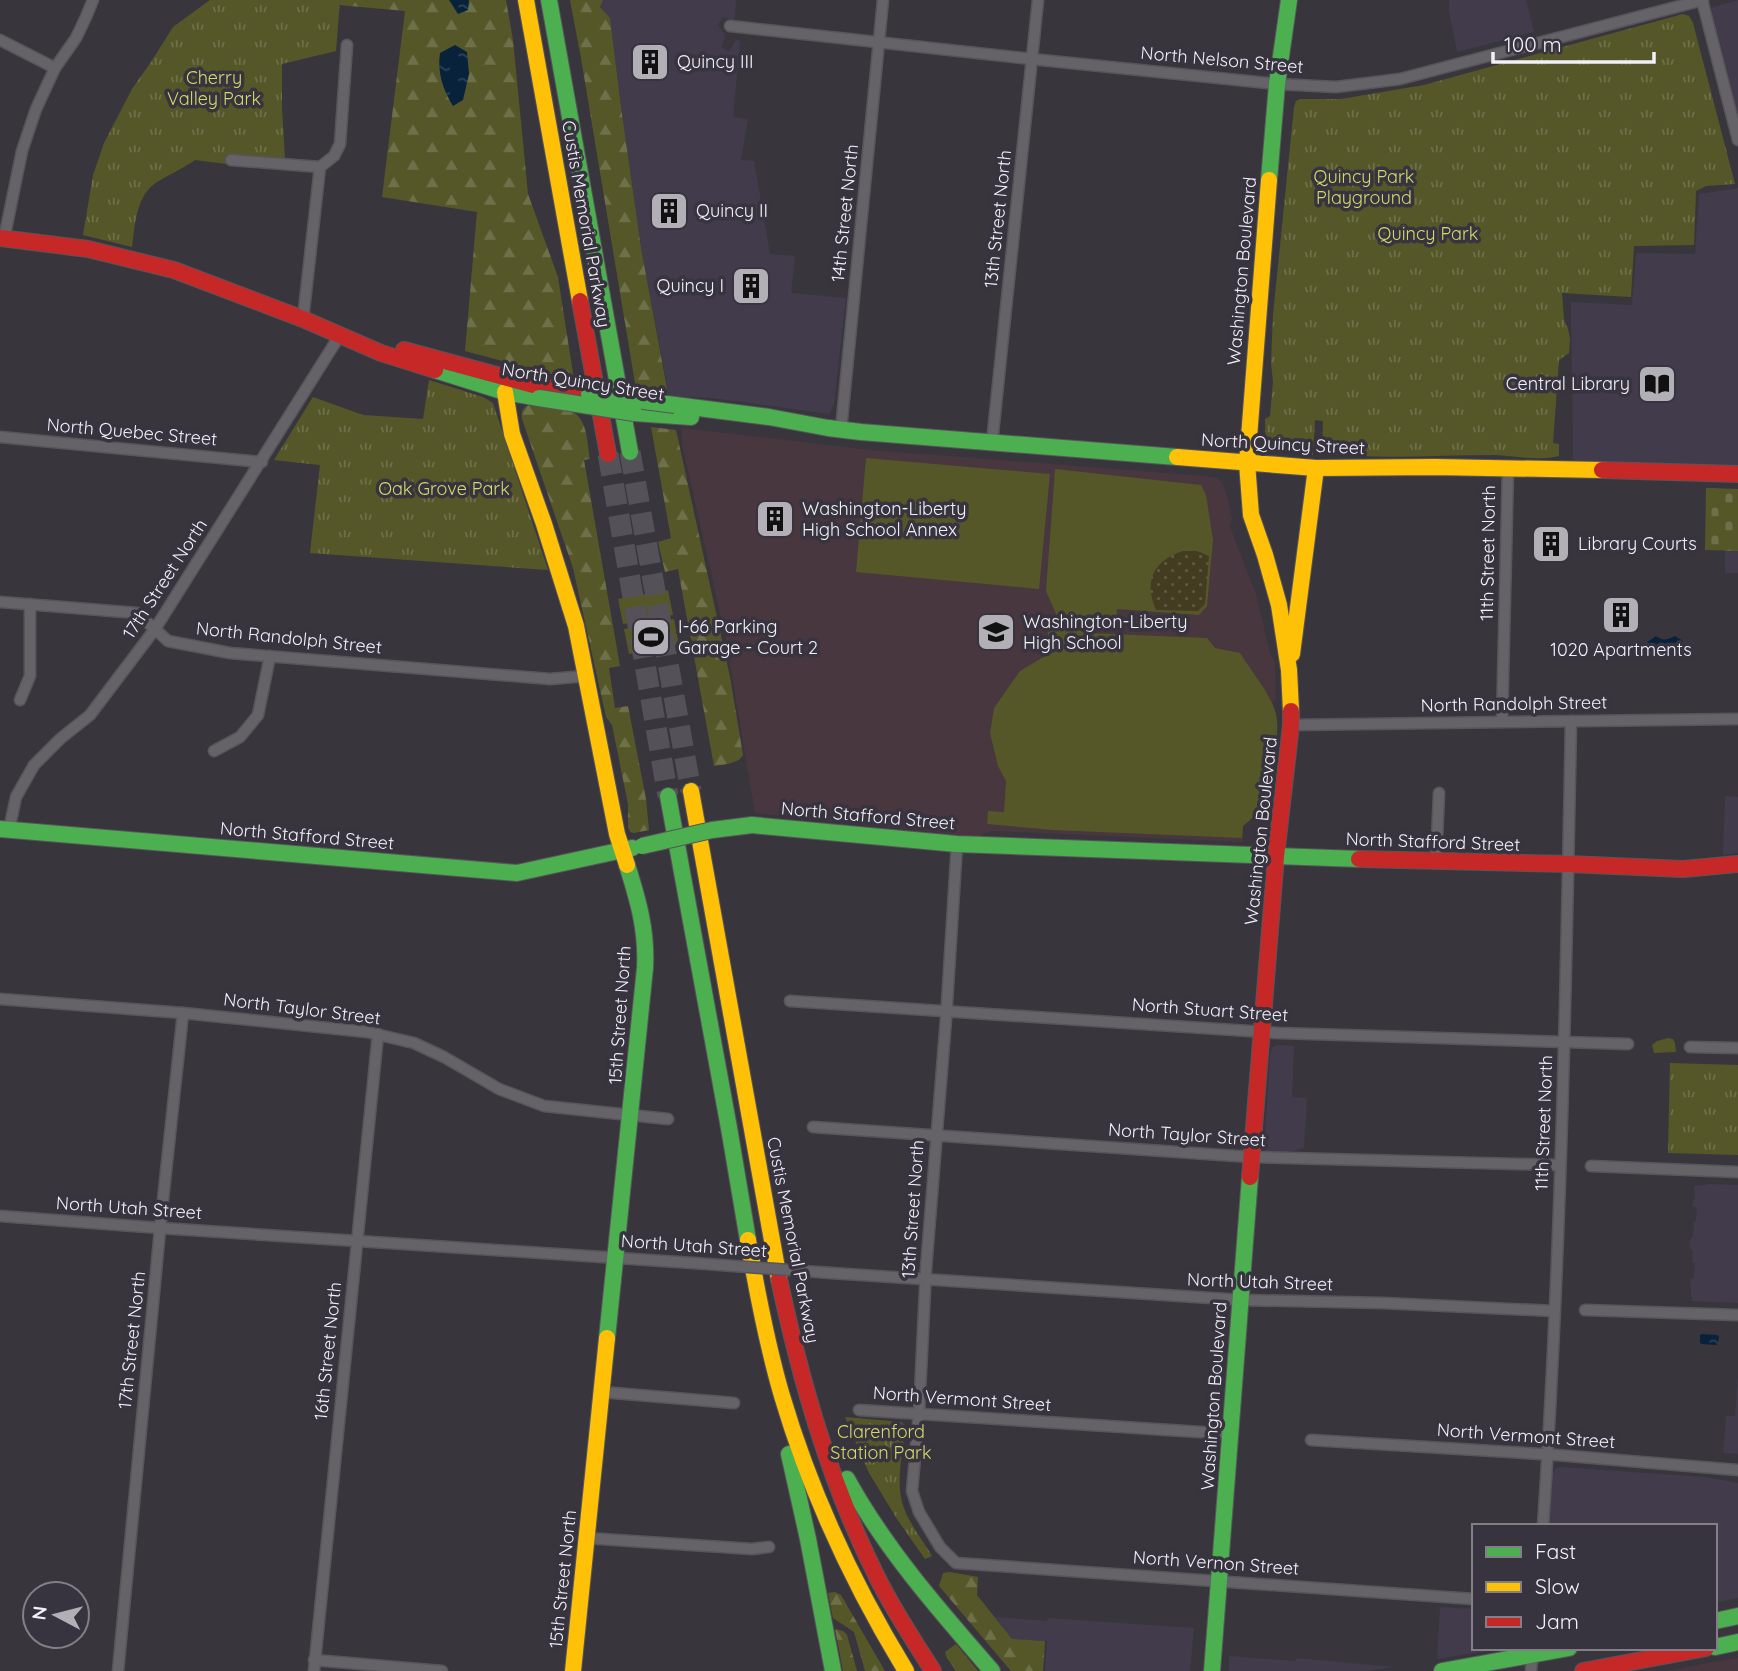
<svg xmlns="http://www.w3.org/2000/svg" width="1738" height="1671" viewBox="0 0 1738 1671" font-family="Quicksand,sans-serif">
	<defs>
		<pattern id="forest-firs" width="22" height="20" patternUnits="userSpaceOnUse" patternTransform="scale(1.75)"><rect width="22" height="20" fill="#555729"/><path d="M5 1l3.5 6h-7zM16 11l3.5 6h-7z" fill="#6e7049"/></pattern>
		<pattern id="sand-dots" width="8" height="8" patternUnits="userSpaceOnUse" patternTransform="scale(1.75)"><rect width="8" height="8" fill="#433c21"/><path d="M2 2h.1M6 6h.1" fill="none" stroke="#5f5942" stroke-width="1.8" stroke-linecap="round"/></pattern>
		<pattern id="cemetery-stones" width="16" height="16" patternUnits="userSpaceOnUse" patternTransform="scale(1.75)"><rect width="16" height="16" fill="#555729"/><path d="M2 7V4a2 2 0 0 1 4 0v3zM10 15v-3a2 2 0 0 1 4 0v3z" fill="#6e7049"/></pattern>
		<pattern id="park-tufts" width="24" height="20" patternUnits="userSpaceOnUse" patternTransform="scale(1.75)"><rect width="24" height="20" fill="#555729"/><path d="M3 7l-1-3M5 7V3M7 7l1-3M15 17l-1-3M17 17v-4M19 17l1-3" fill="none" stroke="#6e7049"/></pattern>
		<pattern id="water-ripples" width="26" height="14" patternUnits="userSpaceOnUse" patternTransform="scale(1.75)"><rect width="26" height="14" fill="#09223c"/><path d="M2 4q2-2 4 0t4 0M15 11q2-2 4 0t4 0" fill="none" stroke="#2d4359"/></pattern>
	</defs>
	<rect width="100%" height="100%" fill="#38363c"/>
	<g fill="#413b4c">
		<polygon points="603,0 736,0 734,21 723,17 718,25 724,33 725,38 721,47 729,51 736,40 740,41 733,117 748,119 741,160 754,161 770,254 795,256 791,293 846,298 834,404 829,414 712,398 669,396 641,248 621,107 610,19 600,7"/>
		<polygon points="1449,0 1526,0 1534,32 1457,52 1449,11"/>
		<polygon points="1738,0 1738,114 1711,8"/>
		<polygon points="1738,188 1738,466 1573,460 1571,302 1632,305 1636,253 1695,254 1699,194"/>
		<polygon points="1725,550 1738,551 1738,573 1725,573"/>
		<polygon points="1725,796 1738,797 1738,853 1723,855"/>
		<polygon points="1277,1045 1294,1046 1292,1097 1306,1098 1307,1099 1304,1148 1285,1153 1268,1152 1265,1152 1264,1149 1270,1054 1273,1047"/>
		<polygon points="1711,1184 1738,1185 1738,1303 1692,1301 1690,1279 1694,1278 1695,1263 1692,1263 1693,1252 1690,1248 1689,1242 1693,1236 1694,1222 1696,1221 1697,1207 1692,1206 1693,1200 1695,1200 1694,1186"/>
		<polygon points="1738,1376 1738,1454 1723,1453 1726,1416 1735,1416"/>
		<polygon points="1561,1467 1705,1477 1738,1483 1738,1598 1715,1603 1715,1526 1549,1526 1552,1475 1556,1468"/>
		<polygon points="1440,1607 1474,1609 1474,1648 1506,1648 1437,1659"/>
		<polygon points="995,1617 1047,1621 1048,1618 1194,1628 1190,1671 1045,1671 1047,1641 1012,1639"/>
		<polygon points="1229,1656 1295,1661 1296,1658 1394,1667 1368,1671 1229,1671"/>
	</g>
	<g fill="#48373e">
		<polygon points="682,428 870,450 1205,476 1217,478 1222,482 1228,499 1232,519 1230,527 1256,594 1270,653 1275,662 1276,699 1272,703 1277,717 1276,738 1273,759 1266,779 1263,804 1258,804 1256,815 1243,826 1243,842 992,831 984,833 980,837 755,813 725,635 682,444"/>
		<polygon points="1738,1658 1738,1671 1667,1671 1707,1663"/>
	</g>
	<g fill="#555729">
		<polygon points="866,458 1050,474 1039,589 856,572"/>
		<polygon points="1055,469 1201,485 1206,495 1213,540 1207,606 1199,615 1117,609 1116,622 1057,616 1046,591"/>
		<polygon points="668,590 673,615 623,624 618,599"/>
		<polygon points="674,619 679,645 629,654 624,629"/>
		<path d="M 1049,627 L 1086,629 L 1086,633 L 1207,638 L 1215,648 L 1240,653 C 1250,669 1264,686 1272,703 C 1284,727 1273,754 1266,777 C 1264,785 1264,795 1263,804 L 1258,804 L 1256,815 L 1243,826 L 1242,838 L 1053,830 L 987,824 L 988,811 L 1004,812 L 1006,781 L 998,766 L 990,733 L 994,708 L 1020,671 L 1045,656 Z"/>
		<polygon points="1668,1038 1673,1039 1675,1043 1676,1052 1654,1053 1652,1045 1657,1041"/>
	</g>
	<g fill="url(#forest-firs)">
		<polygon points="340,0 506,0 513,40 528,194 558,277 574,380 465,351 477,212 382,197 405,11 339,5"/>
		<polygon points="570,0 603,0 600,7 610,18 621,107 641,248 668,394 636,389 581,58"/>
		<path d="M 528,405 L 573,412 C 588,421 587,443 590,459 L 584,460 L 620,666 L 609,668 L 615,708 L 628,706 L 646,799 L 649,830 L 634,833 L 630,832 L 628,827 L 628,804 L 612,725 L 606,717 L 573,568 L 522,419 C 521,412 522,409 528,405 Z"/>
		<path d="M 651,427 L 676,430 L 730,677 L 743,755 C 739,764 724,764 714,766 L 678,569 L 665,572 L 658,542 L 671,538 Z"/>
		<polygon points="950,1572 978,1577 977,1595 1012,1639 1045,1641 1043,1671 1011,1671 939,1586 943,1573"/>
		<polygon points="835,1592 841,1595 885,1671 865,1671 854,1632 833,1618 828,1593"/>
		<polygon points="835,1629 843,1631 847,1635 857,1671 843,1671"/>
		<polygon points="956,1644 978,1671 956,1671 947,1658 945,1652"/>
	</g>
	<path fill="url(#sand-dots)" d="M 1183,551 L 1197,551 L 1209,556 L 1205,604 L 1198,611 L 1156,610 C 1143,581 1154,560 1183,551 Z"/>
	<polygon fill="url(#cemetery-stones)" points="1706,488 1738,489 1738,551 1705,550"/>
	<g fill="url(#park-tufts)">
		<path d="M 210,0 L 340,0 L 336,51 L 282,64 L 282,108 L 285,160 L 230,157 L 227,164 L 195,160 C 182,169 170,174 157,182 C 136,195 135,225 132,247 L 83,235 L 93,175 L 104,143 L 132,89 L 151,62 L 173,27 Z"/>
		<path d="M 1683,14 L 1689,16 L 1693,23 L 1735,184 L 1706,186 L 1696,191 L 1694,245 L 1634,246 L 1631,297 L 1562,293 L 1564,320 L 1568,329 L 1570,339 L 1569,353 L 1559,360 L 1553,443 L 1559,444 L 1559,456 C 1539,461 1516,456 1495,455 C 1437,455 1379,460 1322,453 L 1323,421 L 1315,420 L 1313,455 L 1266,449 L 1265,419 L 1270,416 L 1273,382 L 1271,363 L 1273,315 L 1294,107 L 1296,101 L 1300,99 L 1341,99 L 1424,85 Z"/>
		<polygon points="429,380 483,397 493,403 548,570 310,553 320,465 274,460 313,397 363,415 423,419"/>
		<polygon points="1670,1063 1738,1065 1738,1155 1668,1153"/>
		<path d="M 845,1417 L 901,1422 L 906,1426 C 903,1449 896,1478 902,1502 C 907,1521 922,1539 932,1556 L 925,1559 L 897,1519 L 869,1473 Z"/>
	</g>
	<g fill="url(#water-ripples)">
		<polygon points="449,0 469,0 468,10 458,14"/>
		<path d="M 455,45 L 467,52 L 469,74 L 463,100 L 453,106 C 443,90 437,72 440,53 Z"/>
		<path d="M 1656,636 C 1662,641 1667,640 1675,636 L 1683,641 C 1678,658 1656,656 1646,643 Z"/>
		<polygon points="1702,1334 1717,1335 1719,1336 1718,1344 1716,1345 1702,1344 1700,1343 1700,1335"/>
	</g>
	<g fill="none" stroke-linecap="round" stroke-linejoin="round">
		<g stroke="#545258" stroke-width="21" stroke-dasharray="21 10" stroke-linecap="butt">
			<polyline points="630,452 691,791"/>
			<polyline points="608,454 668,796"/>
		</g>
		<defs>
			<g id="street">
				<polyline points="1702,0 1738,140"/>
				<polyline points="730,26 1041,60 1277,84 1336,87 1400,79 1703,0"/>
				<polyline points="0,40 55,68"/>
				<polyline points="231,160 320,167"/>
				<polyline points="4,239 22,151 36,109 55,68 76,38 86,17 93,0"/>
				<polyline points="303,319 320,167 334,156 340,144 347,45"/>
				<polyline points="841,430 883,0"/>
				<polyline points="0,437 262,462"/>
				<polyline points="992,443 1038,0"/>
				<polyline points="0,602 137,613 168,641 230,653 550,679 586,676"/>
				<polyline points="20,700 30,676 30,604"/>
				<polyline points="1502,722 1508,469"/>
				<polyline points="1291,725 1738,719"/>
				<polyline points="214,751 240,737 258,715 270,656"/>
				<polyline points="9,830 16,797 34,765 60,739 90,715 155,629 340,335"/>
				<polyline points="957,844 946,1019 926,1269 919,1413 912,1491 919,1512 940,1547 956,1563 1474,1599"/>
				<polyline points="1436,862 1439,793"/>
				<polyline points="0,999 183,1013 367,1032 414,1043 444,1057 499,1089 544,1106 668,1119"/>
				<polyline points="790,1001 1279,1033 1628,1044"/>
				<polyline points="1690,1047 1738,1048"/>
				<polyline points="813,1127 1251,1157 1559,1165"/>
				<polyline points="1591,1166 1738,1172"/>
				<polyline points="0,1216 160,1228 693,1263"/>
				<polyline points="831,1273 1241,1300 1383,1303 1554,1311"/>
				<polyline points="1585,1310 1738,1315"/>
				<polyline points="602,1392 734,1403"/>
				<polyline points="859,1410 1231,1434"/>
				<polyline points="1311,1440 1557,1455 1738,1470"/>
				<path d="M 1543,1526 C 1561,1258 1566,989 1571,721"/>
				<polyline points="586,1538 752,1549 769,1547"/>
				<polyline points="314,1660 442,1671"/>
				<polyline points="118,1671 162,1209 183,1013"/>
				<polyline points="314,1671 378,1034"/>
				<polyline points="1531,1671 1533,1649"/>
			</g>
			<g id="fast">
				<polyline points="549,0 630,452"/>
				<polyline points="1269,180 1277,84 1289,0"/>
				<polyline points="435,370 505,392 539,398"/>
				<polyline points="675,405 769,417 828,428 861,432 1177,457"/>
				<polyline points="634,413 691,417"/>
				<polyline points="668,796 729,1128 748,1240"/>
				<polyline points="752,825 957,844 1359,859"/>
				<polyline points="0,829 517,873 632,848"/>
				<path d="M 607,1338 L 645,968 C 647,930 638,900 627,865"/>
				<polyline points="789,1454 808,1539 833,1671"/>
				<path d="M 847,1479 C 886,1550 939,1610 992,1671"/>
				<polyline points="1715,1621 1738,1616"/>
				<polyline points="1715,1647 1738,1642"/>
				<polyline points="1212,1671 1250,1177"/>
				<polyline points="1442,1671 1569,1648"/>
			</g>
			<g id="slow">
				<polyline points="526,0 580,301"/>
				<polyline points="1269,180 1247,463 1251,515 1265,555 1279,605 1289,670 1291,711"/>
				<polyline points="505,392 512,434 544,524 576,626 617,834 627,865"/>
				<polyline points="1177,457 1316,468 1435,467 1602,470"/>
				<polyline points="1292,654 1316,468"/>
				<polyline points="691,791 779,1279"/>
				<path d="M 748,1240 C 757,1292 767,1345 782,1396 C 811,1494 853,1584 906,1671"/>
				<polyline points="573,1671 607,1338"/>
			</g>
			<g id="jam">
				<polyline points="0,238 88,249 174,270 303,319 381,353 435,370"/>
				<polyline points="580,301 608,454"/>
				<polyline points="404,350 537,386 589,394"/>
				<polyline points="1602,470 1738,474"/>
				<polyline points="1359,859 1569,864 1683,869 1738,864"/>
				<polyline points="1250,1177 1276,856 1291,725 1291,711"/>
				<path d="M 779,1279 C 801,1382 830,1484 878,1579 C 894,1611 914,1641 933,1671"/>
				<polyline points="1583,1671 1706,1648"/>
			</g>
		</defs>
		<use href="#street" stroke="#56555a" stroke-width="13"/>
		<use href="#fast" stroke="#56555a" stroke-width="18"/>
		<use href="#slow" stroke="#56555a" stroke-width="18"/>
		<use href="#jam" stroke="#56555a" stroke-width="18"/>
		<use href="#street" stroke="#656368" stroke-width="10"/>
		<use href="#fast" stroke="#4caf50" stroke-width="16"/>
		<use href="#slow" stroke="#ffc107" stroke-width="16"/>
		<use href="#jam" stroke="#c62828" stroke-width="16"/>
		<defs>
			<polyline id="street-bridge" points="693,1263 831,1273"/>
			<g id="fast-bridge">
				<polyline points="589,394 675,405"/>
				<polyline points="539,398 634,413"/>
				<polyline points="642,846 712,830 752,825"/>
			</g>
		</defs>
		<use href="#street-bridge" stroke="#56555a" stroke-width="13" stroke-linecap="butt"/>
		<use href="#fast-bridge" stroke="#56555a" stroke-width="18" stroke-linecap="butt"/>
		<use href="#street-bridge" stroke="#656368" stroke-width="10"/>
		<use href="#fast-bridge" stroke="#4caf50" stroke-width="16"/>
	</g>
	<defs>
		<symbol id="building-square" viewBox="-11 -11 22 22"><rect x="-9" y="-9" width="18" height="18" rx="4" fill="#b2b0b6" stroke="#37333f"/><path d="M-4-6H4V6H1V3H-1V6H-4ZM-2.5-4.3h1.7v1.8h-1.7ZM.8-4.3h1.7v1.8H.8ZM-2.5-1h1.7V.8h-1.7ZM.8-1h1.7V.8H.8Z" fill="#111"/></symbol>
		<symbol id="library-square" viewBox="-11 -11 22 22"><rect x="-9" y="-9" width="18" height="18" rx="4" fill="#b2b0b6" stroke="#37333f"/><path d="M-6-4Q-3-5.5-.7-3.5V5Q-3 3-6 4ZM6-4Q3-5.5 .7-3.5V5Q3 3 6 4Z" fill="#111"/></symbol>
		<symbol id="school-square" viewBox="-11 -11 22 22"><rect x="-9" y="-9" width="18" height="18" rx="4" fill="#b2b0b6" stroke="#37333f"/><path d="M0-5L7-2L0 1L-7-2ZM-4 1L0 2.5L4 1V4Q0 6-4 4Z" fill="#111"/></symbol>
		<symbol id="stadium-square" viewBox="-11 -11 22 22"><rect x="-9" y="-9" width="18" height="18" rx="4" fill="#b2b0b6" stroke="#37333f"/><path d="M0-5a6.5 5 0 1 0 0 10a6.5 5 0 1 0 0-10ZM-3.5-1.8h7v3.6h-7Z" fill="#111"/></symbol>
	</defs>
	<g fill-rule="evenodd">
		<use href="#building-square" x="628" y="40" width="44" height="44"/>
		<use href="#building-square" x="647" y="189" width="44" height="44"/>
		<use href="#building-square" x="729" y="264" width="44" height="44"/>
		<use href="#library-square" x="1635" y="362" width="44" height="44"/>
		<use href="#building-square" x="753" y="497" width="44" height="44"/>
		<use href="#building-square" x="1529" y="522" width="44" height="44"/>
		<use href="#building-square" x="1599" y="593" width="44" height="44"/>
		<use href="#school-square" x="974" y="610" width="44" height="44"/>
		<use href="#stadium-square" x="629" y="615" width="44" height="44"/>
	</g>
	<g text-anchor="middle" stroke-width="7" stroke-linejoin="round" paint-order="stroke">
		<g font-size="18" fill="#f3f1f8" stroke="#37333f">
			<text transform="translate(1222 60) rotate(5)" y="6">North Nelson Street</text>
			<text transform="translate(845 213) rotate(-84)" y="6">14th Street North</text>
			<text transform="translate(998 219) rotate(-84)" y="6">13th Street North</text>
			<text transform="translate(586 224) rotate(80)" y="6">Custis Memorial Parkway</text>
			<text transform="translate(1242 271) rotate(-85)" y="6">Washington Boulevard</text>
			<text transform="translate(583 382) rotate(9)" y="6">North Quincy Street</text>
			<text transform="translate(132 432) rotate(5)" y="6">North Quebec Street</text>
			<text transform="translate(1283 444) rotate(3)" y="6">North Quincy Street</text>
			<text transform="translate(1488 553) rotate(-89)" y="6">11th Street North</text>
			<text transform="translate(165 579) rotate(-57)" y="6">17th Street North</text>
			<text transform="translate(289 638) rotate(6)" y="6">North Randolph Street</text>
			<text transform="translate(1514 704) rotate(-1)" y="6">North Randolph Street</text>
			<text transform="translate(868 816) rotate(5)" y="6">North Stafford Street</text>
			<text transform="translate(1261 831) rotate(-84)" y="6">Washington Boulevard</text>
			<text transform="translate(307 836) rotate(5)" y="6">North Stafford Street</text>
			<text transform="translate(1433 842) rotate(2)" y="6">North Stafford Street</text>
			<text transform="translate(302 1009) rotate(7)" y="6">North Taylor Street</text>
			<text transform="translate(1210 1010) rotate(4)" y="6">North Stuart Street</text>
			<text transform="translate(620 1015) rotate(-86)" y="6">15th Street North</text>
			<text transform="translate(1544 1123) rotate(-88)" y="6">11th Street North</text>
			<text transform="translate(1187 1135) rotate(4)" y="6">North Taylor Street</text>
			<text transform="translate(129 1208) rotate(4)" y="6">North Utah Street</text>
			<text transform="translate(913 1209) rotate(-86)" y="6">13th Street North</text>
			<text transform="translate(793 1240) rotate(79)" y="6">Custis Memorial Parkway</text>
			<text transform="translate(694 1246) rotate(4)" y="6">North Utah Street</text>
			<text transform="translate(1260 1282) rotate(2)" y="6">North Utah Street</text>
			<text transform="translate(132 1340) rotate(-84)" y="6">17th Street North</text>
			<text transform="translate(328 1351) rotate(-84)" y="6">16th Street North</text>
			<text transform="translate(1214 1396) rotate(-86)" y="6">Washington Boulevard</text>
			<text transform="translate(962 1399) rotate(4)" y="6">North Vermont Street</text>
			<text transform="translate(1526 1436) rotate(4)" y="6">North Vermont Street</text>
			<text transform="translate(1216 1563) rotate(4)" y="6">North Vernon Street</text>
			<text transform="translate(563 1579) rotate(-84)" y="6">15th Street North</text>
		</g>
		<g font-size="18" fill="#f3f1f8" stroke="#37333f" text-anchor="start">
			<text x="677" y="68">Quincy III</text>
			<text x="696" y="217">Quincy II</text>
			<text x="724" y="292" text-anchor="end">Quincy I</text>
			<text x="1630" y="390" text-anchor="end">Central Library</text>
			<text x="802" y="515">Washington-Liberty<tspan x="802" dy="21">High School Annex</tspan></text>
			<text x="1578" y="550">Library Courts</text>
			<text x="1023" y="628">Washington-Liberty<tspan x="1023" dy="21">High School</tspan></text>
			<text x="678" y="633">I-66 Parking<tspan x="678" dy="21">Garage - Court 2</tspan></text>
			<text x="1621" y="656" text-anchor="middle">1020 Apartments</text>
		</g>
		<g font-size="18" fill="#d5da69" stroke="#37333f">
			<text x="214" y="84">Cherry<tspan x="214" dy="21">Valley Park</tspan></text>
			<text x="1364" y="183">Quincy Park<tspan x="1364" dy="21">Playground</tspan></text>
			<text x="1428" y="240">Quincy Park</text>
			<text x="444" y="495">Oak Grove Park</text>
			<text x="881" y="1438">Clarenford<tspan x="881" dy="21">Station Park</tspan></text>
		</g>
	</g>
	<rect x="1472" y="1524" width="245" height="126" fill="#37333f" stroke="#827f89" stroke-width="2"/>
	<rect x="1486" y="1547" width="35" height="10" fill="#4caf50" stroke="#827f89" stroke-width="2"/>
	<text x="1535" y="1559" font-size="21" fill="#f3f1f8">Fast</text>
	<rect x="1486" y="1582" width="35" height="10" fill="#ffc107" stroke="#827f89" stroke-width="2"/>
	<text x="1535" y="1594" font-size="21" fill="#f3f1f8">Slow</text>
	<rect x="1486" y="1617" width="35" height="10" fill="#c62828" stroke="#827f89" stroke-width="2"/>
	<text x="1535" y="1629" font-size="21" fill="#f3f1f8">Jam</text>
	<g transform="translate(56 1615) rotate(277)"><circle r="33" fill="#37333f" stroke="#827f89" stroke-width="2"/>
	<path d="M0-5L12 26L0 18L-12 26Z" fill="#b2b0b6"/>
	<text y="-10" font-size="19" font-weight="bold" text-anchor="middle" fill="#f3f1f8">N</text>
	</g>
	<path d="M1493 52v10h161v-10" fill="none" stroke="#f3f1f8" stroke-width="3.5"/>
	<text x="1504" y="52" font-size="21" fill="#f3f1f8" stroke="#37333f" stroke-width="5" paint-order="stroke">100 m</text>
</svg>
